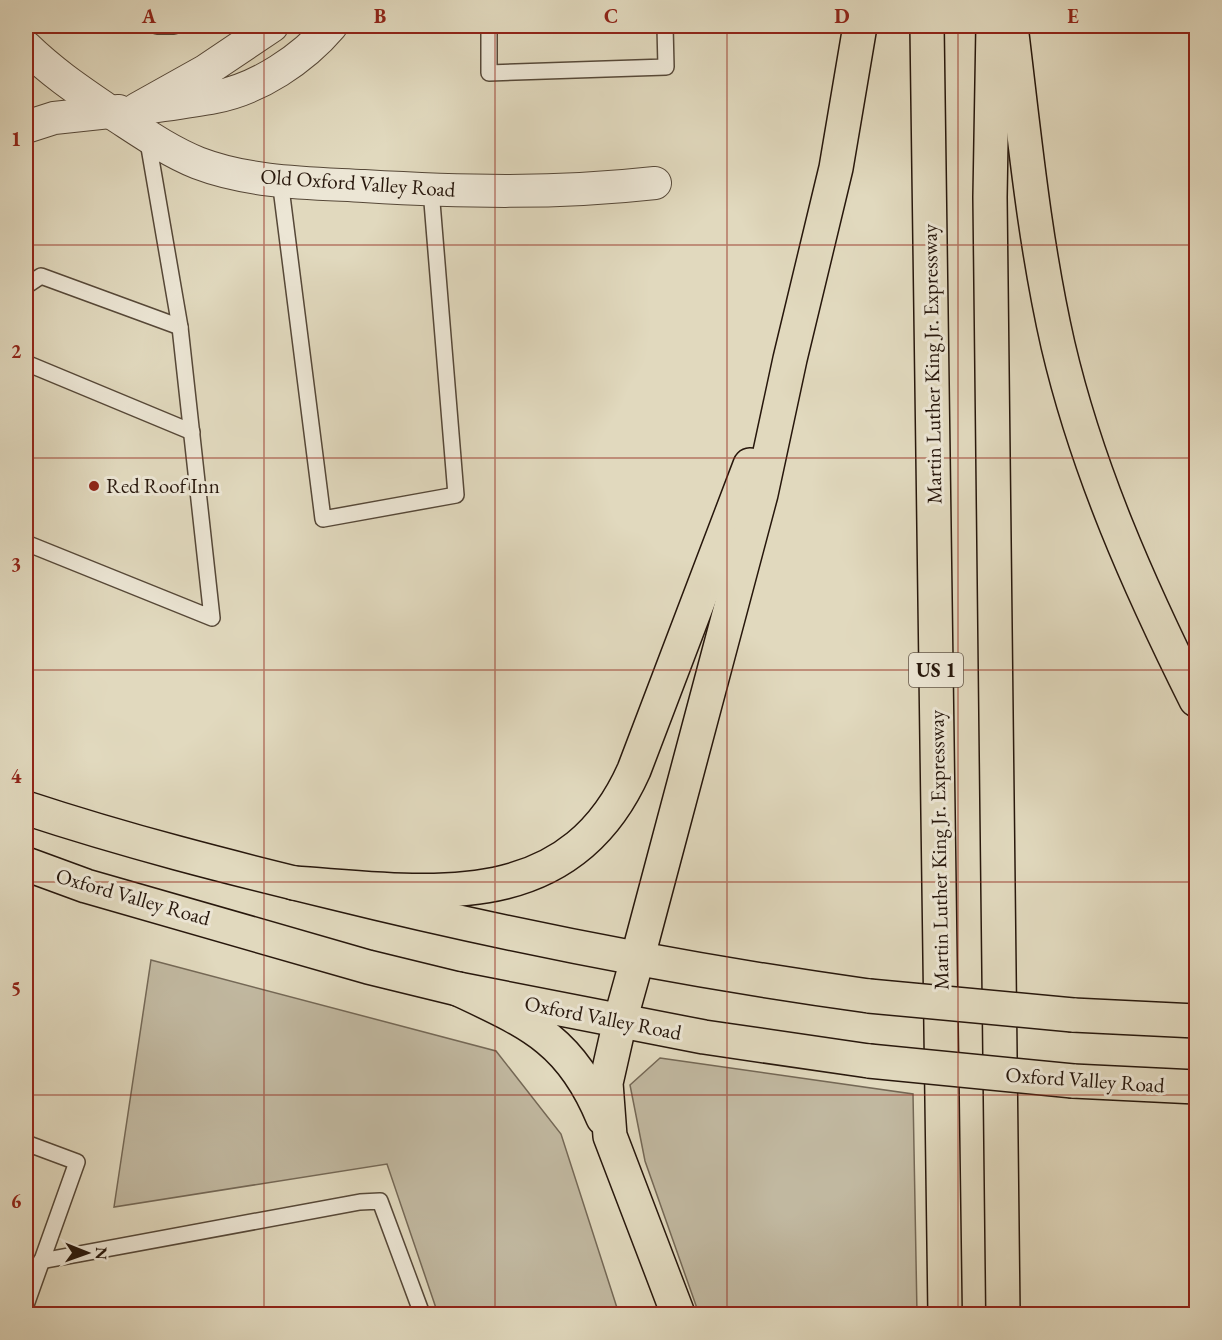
<svg xmlns="http://www.w3.org/2000/svg" width="1222" height="1340" viewBox="0 0 1222 1340" font-family="'EB Garamond',serif">
	<rect width="100%" height="100%" fill="#e1d9be"/>
	<filter id="stains"><feTurbulence type="fractalNoise" baseFrequency=".00333" numOctaves="4"/><feColorMatrix values="0 0 0 0 .2 0 0 0 0 .09 0 0 0 0 .02 0 0 0 .5 -.17"/></filter>
	<radialGradient id="worn" r=".72"><stop offset=".6" stop-color="#630" stop-opacity="0"/><stop offset="1" stop-color="#630" stop-opacity=".3"/></radialGradient>
	<g fill="#c1b8a0" stroke="#746856" stroke-width="1.5">
		<polygon points="151,960 496,1051 561,1134 619,1314 438,1314 387,1164 114,1207"/>
		<polygon points="660,1058 913,1094 917,1314 699,1314 645,1161 630,1085"/>
	</g>
	<g fill="none" stroke-linecap="round" stroke-linejoin="round">
		<defs>
			<g id="service">
				<polyline points="157,26 174,26"/>
				<polyline points="489,26 489,73 666,67 665,26"/>
				<polyline points="280,180 323,519 456,495 431,190"/>
				<polyline points="26,286 41,276 180,327"/>
				<polyline points="26,363 192,432"/>
				<polyline points="26,543 212,618 180,327 147,136"/>
				<polyline points="26,1143 77,1162 26,1305"/>
				<polyline points="41,1261 360,1202 380,1201 422,1314"/>
			</g>
			<g id="minor">
				<path d="M 272,26 L 205,71 L 137,109 C 163,105 189,102 215,97 C 258,89 303,59 331,26"/>
				<path d="M 26,47 C 54,74 80,91 112,113 C 140,131 168,151 198,163 C 250,183 310,183 364,186 C 462,192 557,194 655,183"/>
				<polyline points="26,127 54,118 119,111"/>
			</g>
			<g id="primary">
				<path d="M 26,808 C 126,841 228,867 331,892 C 509,936 687,971 869,996"/>
				<polyline points="26,864 86,886 368,967 458,989 704,1037 869,1061"/>
				<polyline points="1073,1015 1196,1021"/>
				<polyline points="620,1021 637,960"/>
				<polyline points="1073,1081 1196,1087"/>
			</g>
			<g id="motorway">
				<polyline points="927,26 945,1314"/>
				<polyline points="993,26 990,197 1003,1314"/>
				<path d="M 1011,26 C 1024,132 1034,240 1058,345 C 1087,469 1139,586 1196,700"/>
				<path d="M 294,883 C 427,892 568,918 634,770 L 750,465"/>
				<polyline points="637,960 761,494 790,359 836,168 860,26"/>
				<path d="M 458,989 C 530,1023 571,1040 603,1118"/>
				<polyline points="620,1021 606,1083 610,1136 678,1314"/>
			</g>
		</defs>
		<use href="#service" stroke="#564838" stroke-width="18"/>
		<use href="#minor" stroke="#564838" stroke-width="34"/>
		<use href="#primary" stroke="#27170c" stroke-width="36"/>
		<use href="#motorway" stroke="#27170c" stroke-width="36"/>
		<use href="#service" stroke="#ece6d5" stroke-width="15"/>
		<use href="#minor" stroke="#ece6d5" stroke-width="32"/>
		<use href="#primary" stroke="#e1d9be" stroke-width="33"/>
		<use href="#motorway" stroke="#e1d9be" stroke-width="33"/>
		<defs>
			<g id="primary-bridge">
				<polyline points="869,996 1073,1015"/>
				<polyline points="869,1061 1073,1081"/>
			</g>
		</defs>
		<use href="#primary-bridge" stroke="#27170c" stroke-width="36" stroke-linecap="butt"/>
		<use href="#primary-bridge" stroke="#e1d9be" stroke-width="33"/>
	</g>
	<path fill="none" stroke="#8f2418" stroke-width="1.5" stroke-opacity="0.55" d="M 264,26 L 264,1314M 495,26 L 495,1314M 727,26 L 727,1314M 958,26 L 958,1314M 26,245 L 1196,245M 26,458 L 1196,458M 26,670 L 1196,670M 26,882 L 1196,882M 26,1095 L 1196,1095"/>
	<circle fill="#8f2418" stroke="#ece6d5" stroke-width="2" cx="94" cy="486" r="6"/>
	<g text-anchor="middle" stroke-width="6" stroke-linejoin="round" paint-order="stroke">
		<rect fill="#ece6d5" stroke="#625548" stroke-width="1.5" x="909" y="653" width="54" height="34" rx="4.5"/>
		<g font-size="20" font-weight="bold" fill="#27170c">
			<text x="936" y="677">US 1</text>
		</g>
		<g font-size="21" fill="#27170c" stroke="#ece6d5">
			<text transform="translate(358 183) rotate(4)" y="7">Old Oxford Valley Road</text>
			<text transform="translate(932 364) rotate(-91)" y="7">Martin Luther King Jr. Expressway</text>
			<text transform="translate(939 850) rotate(-91)" y="7">Martin Luther King Jr. Expressway</text>
			<text transform="translate(133 897) rotate(16)" y="7">Oxford Valley Road</text>
			<text transform="translate(603 1018) rotate(11)" y="7">Oxford Valley Road</text>
			<text transform="translate(1085 1080) rotate(4)" y="7">Oxford Valley Road</text>
		</g>
		<g font-size="21" fill="#27170c" stroke="#ece6d5" text-anchor="start">
			<text x="106" y="493">Red Roof Inn</text>
		</g>
	</g>
	<rect width="1222" height="1340" fill="none" stroke="#e1d9be" stroke-width="66"/>
	<g transform="translate(87 1253) rotate(91)" stroke="#ece6d5" stroke-width="4.5" paint-order="stroke">
	<path d="M0-4.5L10 22L0 15L-10 22Z" fill="#27170c"/>
	<text y="-9" font-size="16" font-weight="bold" text-anchor="middle" fill="#27170c">N</text>
	</g>
	<rect x="33" y="33" width="1156" height="1274" fill="none" stroke="#8f2418" stroke-width="2"/>
	<g font-size="20" text-anchor="middle" font-weight="bold" fill="#8f2418">
		<text x="149" y="23">A</text>
		<text x="380" y="23">B</text>
		<text x="611" y="23">C</text>
		<text x="842" y="23">D</text>
		<text x="1073" y="23">E</text>
		<text x="16" y="146">1</text>
		<text x="16" y="358">2</text>
		<text x="16" y="571">3</text>
		<text x="16" y="783">4</text>
		<text x="16" y="995">5</text>
		<text x="16" y="1208">6</text>
	</g>
	<rect width="100%" height="100%" filter="url(#stains)"/>
	<rect width="100%" height="100%" fill="url(#worn)"/>
</svg>
